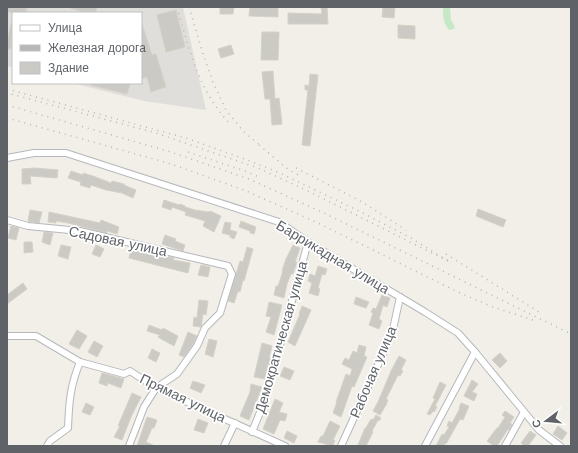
<svg xmlns="http://www.w3.org/2000/svg" width="578" height="453" viewBox="0 0 578 453" font-family="'Work Sans',sans-serif">
	<rect width="100%" height="100%" fill="#f1efe8"/>
	<polygon fill="#e0deda" points="7,7 183,7 206,110 144,101 72,83 141,83 141,13 13,13 13,68 7,66"/>
	<path fill="#c5e8c5" d="M 443,7 L 450,7 L 451,20 L 455,27 L 454,29 L 449,30 C 443,23 443,16 443,7 Z"/>
	<g fill="#cccac5" stroke="#d6d1c6">
		<polygon points="7,7 27,8 26,13 7,12"/>
		<polygon points="70,7 97,7 95,13 87,13 70,8"/>
		<polygon points="220,7 234,7 233,14 220,14"/>
		<polygon points="250,7 278,7 278,17 249,16"/>
		<polygon points="321,7 327,7 328,24 288,24 288,13 322,14"/>
		<polygon points="383,7 395,7 394,18 382,17"/>
		<polygon points="176,10 185,47 166,52 157,15"/>
		<polygon points="11,23 13,24 11,49 7,49 7,37 8,38"/>
		<polygon points="141,24 142,24 152,55 156,54 166,87 151,92 147,77 141,79"/>
		<polygon points="398,25 415,26 415,39 398,38"/>
		<polygon points="262,32 279,32 278,60 261,60"/>
		<polygon points="231,45 234,54 221,58 218,49"/>
		<polygon points="273,71 275,99 279,98 282,124 272,125 270,99 265,99 262,72"/>
		<polygon points="310,74 318,75 310,146 302,145 308,90 305,90 305,85 309,86"/>
		<polygon points="90,83 124,83 130,84 127,94 90,85"/>
		<polygon points="35,168 58,170 57,178 30,176 31,184 22,184 22,169"/>
		<polygon points="71,171 83,175 83,173 93,176 111,183 112,181 124,184 124,185 136,190 133,198 122,193 106,190 91,185 90,188 80,185 81,182 68,178"/>
		<polygon points="164,200 179,205 180,204 185,206 185,207 195,210 209,212 210,211 221,216 214,232 203,226 205,221 185,215 186,212 172,207 171,210 162,207"/>
		<polygon points="478,209 506,220 503,227 476,216"/>
		<polygon points="30,210 42,212 39,223 28,221"/>
		<polygon points="49,212 100,223 101,220 119,227 117,234 107,231 107,233 68,223 56,221 56,223 48,222"/>
		<polygon points="241,221 256,227 254,234 250,233 250,231 239,227"/>
		<polygon points="225,222 231,223 230,230 237,232 234,239 230,237 230,235 222,233"/>
		<polygon points="11,226 19,228 16,240 8,238"/>
		<polygon points="44,232 53,233 50,245 42,242"/>
		<polygon points="165,235 176,239 175,241 185,245 183,251 162,244"/>
		<polygon points="24,242 32,242 33,252 24,253"/>
		<polygon points="61,245 71,247 68,259 58,256"/>
		<polygon points="96,245 104,249 100,257 92,254"/>
		<polygon points="293,245 300,248 295,262 297,262 293,274 291,274 287,284 284,298 274,295 276,286 278,286 283,271 282,271 286,259"/>
		<polygon points="247,247 253,249 244,281 243,280 240,292 238,291 234,303 228,301 240,261 243,262"/>
		<polygon points="131,250 154,255 154,253 165,257 166,256 174,258 173,260 190,263 188,273 129,258"/>
		<polygon points="201,265 210,267 208,277 198,275"/>
		<polygon points="318,266 327,269 325,275 322,274 318,288 320,289 318,296 309,293 312,283 308,281 310,274 315,276"/>
		<polygon points="23,283 27,289 7,304 7,295"/>
		<polygon points="382,295 390,298 387,307 383,305 379,319 382,321 379,329 369,325 373,313 371,312 373,308 376,309"/>
		<polygon points="356,297 369,302 366,308 354,304"/>
		<polygon points="199,300 208,301 206,315 203,314 201,327 193,326 194,317 197,318"/>
		<polygon points="269,302 282,305 274,335 266,332 271,317 266,316"/>
		<polygon points="302,306 311,310 295,346 288,342 300,314 299,314"/>
		<polygon points="149,325 162,330 163,328 178,336 174,346 158,337 160,335 147,331"/>
		<polygon points="77,330 87,336 79,349 69,344"/>
		<polygon points="188,332 197,336 193,344 184,357 179,355"/>
		<polygon points="209,339 217,341 213,357 205,354"/>
		<polygon points="94,341 103,346 97,357 88,352"/>
		<polygon points="262,343 272,346 269,358 272,358 270,365 268,364 265,379 254,377"/>
		<polygon points="359,345 366,347 364,356 367,357 354,387 352,386 341,417 333,413 337,402 336,402 346,374 350,376 352,369 342,364 345,358 349,360 353,351 357,353"/>
		<polygon points="152,349 160,353 156,362 148,358"/>
		<polygon points="500,353 507,361 500,368 492,360"/>
		<polygon points="399,356 406,360 401,370 403,371 400,376 398,375 386,399 388,400 386,405 380,415 373,411 378,402 391,371"/>
		<polygon points="284,367 294,371 290,380 280,376"/>
		<polygon points="102,373 124,379 121,388 108,383 107,386 99,383"/>
		<polygon points="472,380 478,384 472,392 477,394 474,401 464,396"/>
		<polygon points="193,381 205,385 201,393 190,388"/>
		<polygon points="440,382 446,385 435,406 437,407 434,412 433,411 430,415 427,414 435,399 433,398"/>
		<polygon points="251,384 262,387 249,420 240,416 250,392"/>
		<polygon points="132,393 141,397 131,417 122,440 114,437 120,426 118,426"/>
		<polygon points="275,399 283,403 279,412 287,414 285,421 280,420 274,434 263,429"/>
		<polygon points="86,403 94,407 90,415 82,412"/>
		<polygon points="461,403 469,406 463,420 460,419 446,444 445,443 444,446 436,446 442,434 444,435 449,427 447,426 449,421 452,423 460,408 459,408"/>
		<polygon points="505,411 514,417 510,423 512,424 509,430 508,429 497,446 494,446 487,441 497,428 498,428 505,417 502,415"/>
		<polygon points="376,415 381,418 379,421 378,420 372,431 373,432 366,446 358,445 365,428 366,428 371,419 373,420"/>
		<polygon points="147,417 157,420 154,428 152,428 146,442 155,446 137,446"/>
		<polygon points="198,419 208,423 204,433 194,430"/>
		<polygon points="330,421 340,426 333,440 335,440 333,446 318,442 321,436 323,436"/>
		<polygon points="558,426 567,433 562,440 553,434"/>
		<polygon points="287,431 297,436 294,443 284,438"/>
		<polygon points="530,431 536,435 528,446 525,446 521,443"/>
	</g>
	<g fill="none" stroke-linecap="round" stroke-linejoin="round">
		<defs>
			<g id="street">
				<polyline points="7,158 34,153 66,153 279,222 308,242 425,312 458,333 475,352 539,430 560,446"/>
				<polyline points="7,220 28,226 80,231 228,266 232,274 220,313 205,328 197,346 177,374 156,388 144,407 129,446"/>
				<polyline points="7,336 36,336 80,362 124,374 130,371 156,388 285,446"/>
				<polyline points="252,432 265,400 308,242"/>
				<path d="M 47,446 L 50,441 L 68,428 C 69,403 70,386 80,362"/>
				<polyline points="224,446 235,423"/>
				<polyline points="341,446 392,334 400,297"/>
				<polyline points="425,446 475,352"/>
				<polyline points="505,446 524,412"/>
			</g>
		</defs>
		<use href="#street" stroke="#b5b8bc" stroke-width="8"/>
		<use href="#street" stroke="#fff" stroke-width="6"/>
		<g stroke="#b6b7b8" stroke-width="1.5" stroke-dasharray="1 5" stroke-linecap="butt">
			<path d="M 177,7 C 190,52 198,90 231,125"/>
			<polyline points="189,7 203,54 213,82 226,110 243,131 262,147"/>
			<polyline points="7,89 186,138 242,158 280,173 361,212 411,238 450,262 306,190 258,168 156,133 7,93"/>
			<polyline points="7,105 171,152 249,179 324,213 571,334"/>
			<polyline points="7,118 168,163 244,190 320,224 460,293 493,307 536,321"/>
			<polyline points="259,145 289,170 302,177"/>
			<polyline points="188,152 245,171 259,177"/>
			<polyline points="296,168 364,203 406,230"/>
			<polyline points="446,254 539,312"/>
		</g>
	</g>
	<g text-anchor="middle" stroke-width="3.5" stroke-linejoin="round" paint-order="stroke">
		<g font-size="14" fill="#5f6368" stroke="#fff">
			<text transform="translate(118 241) rotate(12)" y="5">Садовая улица</text>
			<text transform="translate(333 257) rotate(31)" y="5">Баррикадная улица</text>
			<text transform="translate(281 337) rotate(-74)" y="5">Демократическая улица</text>
			<text transform="translate(373 372) rotate(-67)" y="5">Рабочая улица</text>
			<text transform="translate(183 398) rotate(26)" y="5">Прямая улица</text>
		</g>
	</g>
	<rect width="578" height="453" fill="none" stroke="#5f6368" stroke-width="16"/>
	<rect x="12" y="12" width="130" height="72" fill="#ffffff" stroke="#bfc1c3"/>
	<rect x="20" y="25" width="20" height="6" fill="#ffffff" stroke="#bfc1c3"/>
	<text x="48" y="32" font-size="12" fill="#5f6368">Улица</text>
	<rect x="20" y="45" width="20" height="6" fill="#b6b7b8" stroke="#bfc1c3"/>
	<text x="48" y="52" font-size="12" fill="#5f6368">Железная дорога</text>
	<rect x="20" y="62" width="20" height="12" fill="#cccac5" stroke="#bfc1c3"/>
	<text x="48" y="72" font-size="12" fill="#5f6368">Здание</text>
	<g transform="translate(546 421) rotate(254)" stroke="#ffffff" stroke-width="3" paint-order="stroke">
	<path d="M0-3L7 15L0 10L-7 15Z" fill="#5f6368"/>
	<text y="-6" font-size="11" font-weight="bold" text-anchor="middle" fill="#5f6368">С</text>
	</g>
</svg>
